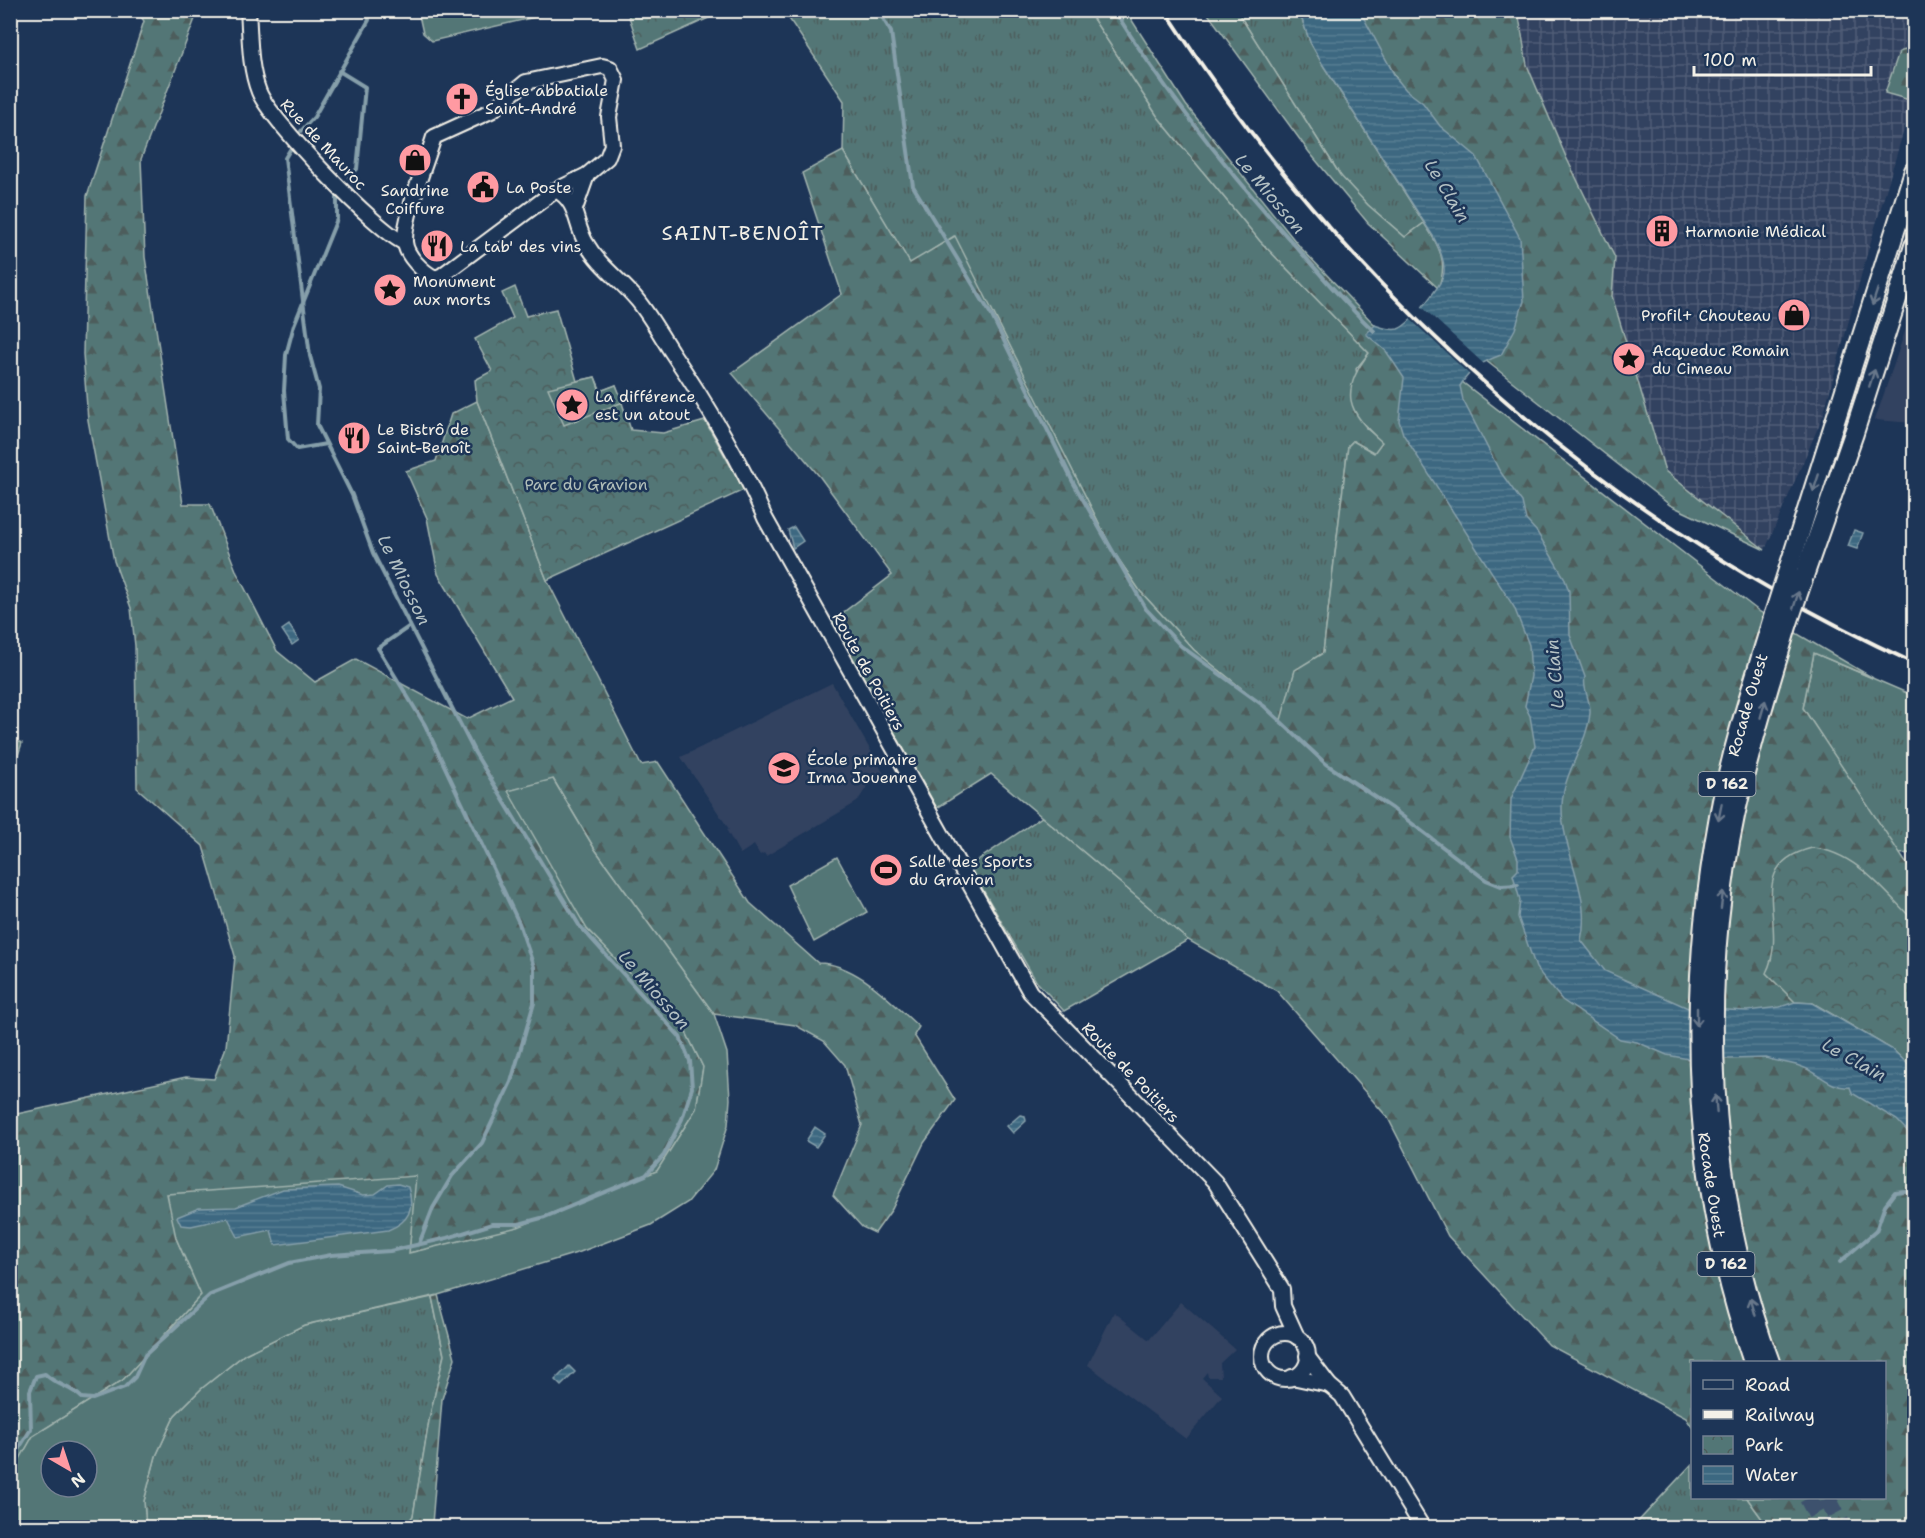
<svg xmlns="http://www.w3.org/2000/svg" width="1925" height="1538" viewBox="0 0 1925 1538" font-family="'Shantell Sans',sans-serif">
	<defs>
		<pattern id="industrial-grid" width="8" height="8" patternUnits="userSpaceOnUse" patternTransform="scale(1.5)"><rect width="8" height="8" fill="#334260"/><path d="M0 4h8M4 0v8" fill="none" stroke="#515e77"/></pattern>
		<pattern id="grass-tufts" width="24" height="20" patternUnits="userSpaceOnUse" patternTransform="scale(1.5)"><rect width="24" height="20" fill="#527676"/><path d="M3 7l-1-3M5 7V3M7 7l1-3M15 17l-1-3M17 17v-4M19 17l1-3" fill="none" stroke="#4d5d5c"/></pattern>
		<pattern id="forest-firs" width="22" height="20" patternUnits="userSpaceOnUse" patternTransform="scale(1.5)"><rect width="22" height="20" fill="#527676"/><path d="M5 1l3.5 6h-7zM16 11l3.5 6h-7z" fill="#4d5d5c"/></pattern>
		<pattern id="park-crowns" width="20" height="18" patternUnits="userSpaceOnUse" patternTransform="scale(1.5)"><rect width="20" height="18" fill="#527676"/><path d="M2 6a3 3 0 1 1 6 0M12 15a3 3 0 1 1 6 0" fill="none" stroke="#4d5d5c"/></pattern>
		<pattern id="water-rules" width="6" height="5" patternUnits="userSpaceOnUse" patternTransform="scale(1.5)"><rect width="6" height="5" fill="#3c6881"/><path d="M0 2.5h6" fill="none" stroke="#597e93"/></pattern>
	</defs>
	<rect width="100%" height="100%" fill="#1d3557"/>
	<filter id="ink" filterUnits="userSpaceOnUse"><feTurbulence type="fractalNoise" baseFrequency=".0167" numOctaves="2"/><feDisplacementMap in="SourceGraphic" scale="12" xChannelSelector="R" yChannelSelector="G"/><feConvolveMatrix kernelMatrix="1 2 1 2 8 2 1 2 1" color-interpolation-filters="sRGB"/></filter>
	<g filter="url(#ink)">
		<g fill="#334260">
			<polygon points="1914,305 1914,423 1875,420"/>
			<polygon points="832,683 884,774 870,782 857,802 766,856 764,853 760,855 754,845 740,854 727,831 729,829 681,757"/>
			<polygon points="1181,1302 1235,1349 1220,1363 1221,1377 1208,1377 1207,1372 1202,1378 1222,1396 1186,1439 1088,1365 1114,1312 1149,1340"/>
		</g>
		<polygon fill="url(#industrial-grid)" points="1518,11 1914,11 1914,96 1865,261 1823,416 1765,550 1665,471 1612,296 1615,258 1566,157 1527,65"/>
		<g fill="url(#grass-tufts)" stroke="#a3b4af" stroke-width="1.5">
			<polygon points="784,11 1088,11 1158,117 1260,241 1369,353 1356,369 1366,428 1383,442 1375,453 1353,441 1348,446 1323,653 1295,671 1282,721 1194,650 1140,591 1113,551 954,236 910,264 843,151 844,101"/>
			<polygon points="1237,11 1299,11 1310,42 1323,65 1424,223 1405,237 1368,205 1342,178"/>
			<polygon points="1814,653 1914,696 1914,853 1898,854 1803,708"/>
			<polygon points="1042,817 1188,940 1064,1011 1036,981 969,866"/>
			<polygon points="432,1297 444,1355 430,1415 413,1516 404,1527 223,1528 216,1525 217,1527 146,1527 144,1501 156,1456 175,1415 201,1389 245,1354 304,1325"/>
			<polygon points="1692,1464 1692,1498 1747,1498 1768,1527 1632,1528"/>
		</g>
		<g fill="url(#forest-firs)" stroke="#a3b4af" stroke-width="1.5">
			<path d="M 137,11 L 198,11 L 141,159 L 145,257 L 183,504 L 210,504 L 237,573 L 277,651 L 315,682 L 356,659 L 467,719 L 512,697 L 438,574 L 427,518 L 406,471 L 436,461 L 451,414 L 477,401 L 547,580 L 641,765 L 658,762 L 750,903 L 818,963 C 857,963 892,1003 919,1027 L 914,1035 L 955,1100 L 924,1143 L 892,1209 L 875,1233 L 862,1227 L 833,1195 L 862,1125 L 845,1065 L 824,1041 L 795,1025 L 714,1014 L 594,848 L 553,779 L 587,929 L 685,1030 L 703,1067 L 696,1109 L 657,1171 L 518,1228 L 409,1253 L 415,1176 L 176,1238 L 201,1295 L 123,1380 L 33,1436 L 11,1475 L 11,1120 L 17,1114 L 186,1077 L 214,1079 L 226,1047 L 235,956 L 203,846 L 137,788 L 135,646 L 131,608 L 114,561 L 88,420 L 83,354 L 87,196 L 144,21 Z"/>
			<path d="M 1088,11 L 1126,11 L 1186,105 L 1300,247 L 1375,325 L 1444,376 L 1462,382 L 1760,612 L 1873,678 L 1814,653 L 1803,708 L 1914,875 L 1914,1527 L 1768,1527 L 1747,1498 L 1884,1498 L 1884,1362 L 1692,1362 L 1692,1427 L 1686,1418 L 1549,1345 L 1448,1236 L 1388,1118 L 1277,991 L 1188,940 L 991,774 L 937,808 L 832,621 L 892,575 L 820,477 L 732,373 L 842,294 L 802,173 L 843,151 L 910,263 L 955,236 L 1113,551 L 1140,591 L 1194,650 L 1281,720 L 1295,670 L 1323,653 L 1348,446 L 1353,441 L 1374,453 L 1382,442 C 1347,412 1339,392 1369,353 L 1260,241 L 1158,117 Z"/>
			<path d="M 1206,11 L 1237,11 L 1340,175 L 1368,205 L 1405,237 L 1424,223 C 1439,245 1449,263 1438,288 L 1368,223 L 1309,152 Z"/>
			<polygon points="1360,11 1518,11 1527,65 1566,157 1615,258 1612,296 1665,471 1765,550 1670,505 1485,360 1489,234 1367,28"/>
			<polygon points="1914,47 1913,101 1885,93 1899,52"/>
			<polygon points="438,1295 455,1358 442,1399 432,1524 435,1527 404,1528 413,1516 430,1415 444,1355 432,1297"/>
		</g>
		<g fill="url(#park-crowns)" stroke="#a3b4af" stroke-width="1.5">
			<polygon points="627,11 627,10 724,11 640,49"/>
			<polygon points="515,287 526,316 556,309 577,381 595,377 601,391 616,385 631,430 663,433 705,421 744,490 547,580 477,401 475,380 492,371 475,339 513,318 502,293"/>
			<path d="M 1812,848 C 1855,851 1885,892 1914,921 L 1914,1070 L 1893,1050 L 1813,1003 L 1795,1002 L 1766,973 C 1791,925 1740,866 1812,848 Z"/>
		</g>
		<g fill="#527676" stroke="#a3b4af" stroke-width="1.5" fill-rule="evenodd">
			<polygon points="418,11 561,10 561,11 432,41 423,33"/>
			<polygon points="595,377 600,391 616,385 623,402 564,425 548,388"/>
			<polygon points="11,739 22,743 11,777 10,739"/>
			<path d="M 553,779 L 594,848 L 714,1014 L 727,1053 L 730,1099 L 728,1125 L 714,1170 L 688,1202 L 651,1225 L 580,1252 L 438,1295 L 304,1325 L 245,1354 L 201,1389 L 175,1415 L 156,1456 L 144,1501 L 146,1527 L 11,1528 L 11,1475 L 33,1436 L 123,1380 L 201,1295 L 176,1238 L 167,1194 L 416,1176 L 409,1253 L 518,1227 L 657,1171 L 696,1109 L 703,1067 L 685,1030 L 587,929 L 508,791 ZM 51,1451 L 87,1451 L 87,1487 L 51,1487 Z"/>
			<polygon points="837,857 867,912 814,942 787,885"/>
		</g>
		<g fill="url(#water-rules)" stroke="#869faa" stroke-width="1.5">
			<path d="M 1299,11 L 1360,11 L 1396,78 L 1406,90 L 1423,103 L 1440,126 L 1476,156 L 1520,238 L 1524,301 L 1515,329 L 1501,355 C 1482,362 1471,368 1460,386 L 1463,400 L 1499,470 L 1522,502 L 1526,520 L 1537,532 L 1564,577 L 1569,591 L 1570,635 L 1585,677 C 1582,689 1591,700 1590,713 C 1587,747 1561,774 1562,810 C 1563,853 1592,896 1581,940 L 1605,971 L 1688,1008 L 1747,1011 L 1780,1007 L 1795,1002 L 1812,1003 L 1893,1050 L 1914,1070 L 1914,1138 L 1897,1120 L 1852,1093 L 1850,1087 C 1833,1089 1821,1075 1807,1069 C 1793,1062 1780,1063 1766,1058 L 1694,1060 L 1667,1055 L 1637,1042 L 1620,1039 L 1562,1000 L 1536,968 L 1518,917 L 1520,900 L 1513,875 L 1518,870 L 1518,859 L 1510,837 L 1511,799 L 1535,746 L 1530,716 L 1525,706 L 1531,676 L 1529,645 L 1514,607 L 1403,434 L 1399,421 L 1404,378 L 1386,351 L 1366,334 L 1375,325 C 1381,327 1390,331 1398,329 C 1410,325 1444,283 1444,272 C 1445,259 1438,247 1433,236 L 1323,65 L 1310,42 Z"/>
			<polygon points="794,527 803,541 793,548 788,530"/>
			<polygon points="1854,530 1863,533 1857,549 1848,546"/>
			<polygon points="289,625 299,640 292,645 282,630"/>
			<polygon points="1020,1115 1025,1116 1026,1121 1013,1133 1007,1126"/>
			<polygon points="815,1127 825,1134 816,1147 806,1141"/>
			<path d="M 398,1184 L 408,1187 C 415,1209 409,1222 388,1230 L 275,1245 L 271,1230 L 238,1237 L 228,1218 L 191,1226 L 181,1225 L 177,1217 L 199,1208 L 236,1207 L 283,1189 L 338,1187 L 363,1195 L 375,1194 L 388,1185 Z"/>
			<polygon points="569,1366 575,1372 561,1386 555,1380"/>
		</g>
		<polygon fill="#1d3557" points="1421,306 1484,364 1470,375 1408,317"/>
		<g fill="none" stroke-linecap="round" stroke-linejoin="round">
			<g stroke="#869faa" stroke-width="4">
				<polyline points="878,10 891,32 913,186 992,316 1073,482 1146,609 1181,646 1264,706 1326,764 1393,809 1486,880 1501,886 1518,885"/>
				<path d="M 1114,10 C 1166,93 1225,167 1290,240 C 1317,270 1344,303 1374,331"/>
				<polyline points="339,71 365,87 357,169 349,177"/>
				<polyline points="301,131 314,117 369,20 368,10"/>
				<polyline points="326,444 297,449 288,439 284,391 286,355 294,325 337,219 337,194"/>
				<polyline points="410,626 378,648 425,725 519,923 534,967 534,1003 511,1082 482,1143 452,1176 433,1208 419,1244"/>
				<polyline points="1840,1262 1876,1231 1885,1205 1895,1192 1914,1190"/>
				<path d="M 10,1463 L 31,1429 L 30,1391 L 36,1376 L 45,1374 C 57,1386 71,1386 82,1398 L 93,1399 L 125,1387 L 135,1377 L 145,1355 L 210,1295 L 289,1263 L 331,1255 L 390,1251 L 447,1238 L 492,1224 L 519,1224 L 545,1217 L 646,1175 L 664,1155 L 682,1119 L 692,1088 L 690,1061 L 680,1037 L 579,925 L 475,753 L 373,553 L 352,495 L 317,425 L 319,389 L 310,356 L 285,158 L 291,148"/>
			</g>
			<g stroke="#3d516d" stroke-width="18" stroke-dasharray="18 9" stroke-linecap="butt">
				<polyline points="1808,1498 1824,1528"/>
				<polyline points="1827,1498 1843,1528"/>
			</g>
			<defs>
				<g id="tertiary">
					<path d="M 248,10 C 250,37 249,67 259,92 C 270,120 378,233 405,243"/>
					<path d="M 602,66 L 610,68 L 616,80 L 609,117 L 612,145 L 607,158 L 587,175 L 556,190 L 441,276 L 435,278 C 423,272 406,256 405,242 C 404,216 426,163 434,137 L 491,111 L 526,82 Z"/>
					<path d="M 556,190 C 579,203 574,223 586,243 C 599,266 622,281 638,301 C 650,316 660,334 671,351 C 707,404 740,459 765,518 L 1030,992 L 1215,1182 L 1282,1289 L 1283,1306 L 1297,1337"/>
					<polyline points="575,209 587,175"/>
					<circle cx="1285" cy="1356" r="23"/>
					<polyline points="1307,1356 1329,1385 1342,1396 1423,1528"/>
					<polyline points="1292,1377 1329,1385"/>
				</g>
				<g id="primary">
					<polyline points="1789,567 1914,171"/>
					<polyline points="1804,576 1854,433 1914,246"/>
					<path id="s1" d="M 1753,1362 C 1691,1182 1685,1003 1719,816 C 1732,747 1754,681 1774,614"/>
					<path d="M 1770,1362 C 1708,1196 1699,989 1735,816 C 1749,751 1769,687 1788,623"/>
				</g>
			</defs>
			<use href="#tertiary" stroke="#f4f1e8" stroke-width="18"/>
			<use href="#primary" stroke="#f4f1e8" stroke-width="22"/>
			<use href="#tertiary" stroke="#1d3557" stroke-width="14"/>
			<use href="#primary" stroke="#1d3557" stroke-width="18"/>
			<path stroke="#f4f1e8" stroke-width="4" d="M 1165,10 C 1348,294 1608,523 1914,663"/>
			<defs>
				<g id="primary-bridge">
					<polyline points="1774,614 1789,567"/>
					<polyline points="1788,623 1804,576"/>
				</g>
			</defs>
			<use href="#primary-bridge" stroke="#f4f1e8" stroke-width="22" stroke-linecap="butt"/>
			<use href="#primary-bridge" stroke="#1d3557" stroke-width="18"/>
		</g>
		<defs><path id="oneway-shaft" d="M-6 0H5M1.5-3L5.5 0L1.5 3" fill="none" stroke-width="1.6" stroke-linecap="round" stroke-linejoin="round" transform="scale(1.5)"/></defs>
		<g stroke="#68778a">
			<use href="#oneway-shaft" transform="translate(1875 297) rotate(108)"/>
			<use href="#oneway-shaft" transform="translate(1872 378) rotate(-72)"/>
			<use href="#oneway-shaft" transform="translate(1816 483) rotate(108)"/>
			<use href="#oneway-shaft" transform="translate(1796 600) rotate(-72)"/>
			<use href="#oneway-shaft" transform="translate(1763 709) rotate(-74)"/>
			<use href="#oneway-shaft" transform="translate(1720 812) rotate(101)"/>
			<use href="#oneway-shaft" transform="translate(1722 900) rotate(-83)"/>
			<use href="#oneway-shaft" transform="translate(1697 1017) rotate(90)"/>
			<use href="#oneway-shaft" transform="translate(1716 1104) rotate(-94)"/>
			<use href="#oneway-shaft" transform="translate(1753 1307) rotate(-106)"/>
		</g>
	</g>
	<defs>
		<symbol id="church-disc" viewBox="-11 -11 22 22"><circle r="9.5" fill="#ff9aa2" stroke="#1d3557"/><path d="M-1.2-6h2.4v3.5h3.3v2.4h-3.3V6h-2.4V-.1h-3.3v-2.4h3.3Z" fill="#111"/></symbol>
		<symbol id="shop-disc" viewBox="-11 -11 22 22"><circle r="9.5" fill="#ff9aa2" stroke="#1d3557"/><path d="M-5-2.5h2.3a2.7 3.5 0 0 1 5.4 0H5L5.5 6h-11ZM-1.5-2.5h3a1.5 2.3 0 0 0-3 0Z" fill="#111"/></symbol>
		<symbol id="civic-disc" viewBox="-11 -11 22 22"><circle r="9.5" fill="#ff9aa2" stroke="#1d3557"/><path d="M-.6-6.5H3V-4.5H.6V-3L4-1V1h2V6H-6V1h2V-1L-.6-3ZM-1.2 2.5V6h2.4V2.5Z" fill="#111"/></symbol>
		<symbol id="building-disc" viewBox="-11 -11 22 22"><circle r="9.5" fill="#ff9aa2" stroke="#1d3557"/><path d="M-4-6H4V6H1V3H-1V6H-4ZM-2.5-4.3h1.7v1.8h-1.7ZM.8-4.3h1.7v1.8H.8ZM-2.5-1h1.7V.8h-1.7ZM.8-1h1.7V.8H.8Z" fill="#111"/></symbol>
		<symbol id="restaurant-disc" viewBox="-11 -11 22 22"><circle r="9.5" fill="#ff9aa2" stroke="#1d3557"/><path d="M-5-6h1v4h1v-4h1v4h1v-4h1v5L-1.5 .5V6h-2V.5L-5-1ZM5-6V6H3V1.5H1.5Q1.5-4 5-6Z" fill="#111"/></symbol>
		<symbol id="sight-disc" viewBox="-11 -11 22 22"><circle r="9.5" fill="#ff9aa2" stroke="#1d3557"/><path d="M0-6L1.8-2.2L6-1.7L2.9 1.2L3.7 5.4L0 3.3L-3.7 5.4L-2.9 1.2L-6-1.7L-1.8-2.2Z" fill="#111"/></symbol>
		<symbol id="school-disc" viewBox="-11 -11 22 22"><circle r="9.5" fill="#ff9aa2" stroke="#1d3557"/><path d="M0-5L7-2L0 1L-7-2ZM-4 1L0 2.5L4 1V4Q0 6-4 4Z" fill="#111"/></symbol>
		<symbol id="stadium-disc" viewBox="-11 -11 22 22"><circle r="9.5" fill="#ff9aa2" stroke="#1d3557"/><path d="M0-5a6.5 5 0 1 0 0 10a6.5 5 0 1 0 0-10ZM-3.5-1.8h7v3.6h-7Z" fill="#111"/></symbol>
	</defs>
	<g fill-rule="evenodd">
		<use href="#church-disc" x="443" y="80" width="38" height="38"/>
		<use href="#shop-disc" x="396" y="141" width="38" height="38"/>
		<use href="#civic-disc" x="464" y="168" width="38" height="38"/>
		<use href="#building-disc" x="1643" y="212" width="38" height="38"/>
		<use href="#restaurant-disc" x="418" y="227" width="38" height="38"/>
		<use href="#sight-disc" x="371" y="271" width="38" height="38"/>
		<use href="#shop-disc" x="1775" y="296" width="38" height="38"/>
		<use href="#sight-disc" x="1610" y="340" width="38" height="38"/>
		<use href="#sight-disc" x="553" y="386" width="38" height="38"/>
		<use href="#restaurant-disc" x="335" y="419" width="38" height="38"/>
		<use href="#school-disc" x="765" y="749" width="38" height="38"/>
		<use href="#stadium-disc" x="867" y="851" width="38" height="38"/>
	</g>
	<g text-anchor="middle" stroke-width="5" stroke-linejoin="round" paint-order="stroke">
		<g fill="#1d3557" stroke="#b4b9bc" stroke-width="1.5">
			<rect x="1698.5" y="772" width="57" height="24" rx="4.5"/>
			<rect x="1697.5" y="1252" width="57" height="24" rx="4.5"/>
		</g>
		<g font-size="15" font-weight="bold" fill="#f4f1e8">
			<text x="1727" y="789">D 162</text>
			<text x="1726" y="1269">D 162</text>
		</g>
		<g font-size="16" fill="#f4f1e8" stroke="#1d3557" text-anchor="start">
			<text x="485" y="96">Église abbatiale<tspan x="485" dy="18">Saint-André</tspan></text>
			<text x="506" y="193">La Poste</text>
			<text x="415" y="196" text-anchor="middle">Sandrine<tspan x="415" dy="18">Coiffure</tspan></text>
			<text x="1685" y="237">Harmonie Médical</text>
			<text x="460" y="252">La tab' des vins</text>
			<text x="413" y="287">Monument<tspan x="413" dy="18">aux morts</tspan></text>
			<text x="1771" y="321" text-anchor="end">Profil+ Chouteau</text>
			<text x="1652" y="356">Acqueduc Romain<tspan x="1652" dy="18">du Cimeau</tspan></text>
			<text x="595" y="402">La différence<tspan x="595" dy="18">est un atout</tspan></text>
			<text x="377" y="435">Le Bistrô de<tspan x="377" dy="18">Saint-Benoît</tspan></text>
			<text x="807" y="765">École primaire<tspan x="807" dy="18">Irma Jouenne</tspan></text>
			<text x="909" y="867">Salle des Sports<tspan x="909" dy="18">du Gravion</tspan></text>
		</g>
		<g font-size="16" fill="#f4f1e8" stroke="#1d3557">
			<text transform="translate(324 144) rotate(47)" y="6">Rue de Mauroc</text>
			<text transform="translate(869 671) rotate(61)" y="6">Route de Poitiers</text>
			<text dy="6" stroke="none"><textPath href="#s1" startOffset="668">Rocade Ouest</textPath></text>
			<text transform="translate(1131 1072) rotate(46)" y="6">Route de Poitiers</text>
			<text transform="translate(1712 1185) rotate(81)" y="6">Rocade Ouest</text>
		</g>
		<g font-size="16" fill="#b3c0ba" stroke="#1d3557">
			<text x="586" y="490">Parc du Gravion</text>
		</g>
		<g font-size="18" font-style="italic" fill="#b4c1c4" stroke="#1d3557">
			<text transform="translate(1447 191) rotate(59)" y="6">Le Clain</text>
			<text transform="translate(1270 194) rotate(50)" y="6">Le Miosson</text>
			<text transform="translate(404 580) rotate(64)" y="6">Le Miosson</text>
			<text transform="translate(1555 674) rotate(-95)" y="6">Le Clain</text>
			<text transform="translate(654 990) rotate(49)" y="6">Le Miosson</text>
			<text transform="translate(1854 1060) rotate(29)" y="6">Le Clain</text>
		</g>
		<g font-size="20" letter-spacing="1.5" fill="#f4f1e8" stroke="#1d3557">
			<text x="743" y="240">SAINT-BENOÎT</text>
		</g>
	</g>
	<rect width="1925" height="1538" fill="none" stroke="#1d3557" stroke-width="36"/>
	<rect x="18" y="18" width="1889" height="1502" fill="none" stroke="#f4f1e8" stroke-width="2" filter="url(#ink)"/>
	<rect x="1691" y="1361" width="195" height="138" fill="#1d3557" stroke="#738091" stroke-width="1.5"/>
	<rect x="1703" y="1380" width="30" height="9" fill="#1d3557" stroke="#738091" stroke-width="1.5"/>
	<text x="1745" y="1391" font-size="18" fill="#f4f1e8">Road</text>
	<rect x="1703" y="1410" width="30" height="9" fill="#f4f1e8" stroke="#738091" stroke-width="1.5"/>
	<text x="1745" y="1421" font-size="18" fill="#f4f1e8">Railway</text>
	<rect x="1703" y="1436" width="30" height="18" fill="url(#park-crowns)" stroke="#738091" stroke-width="1.5"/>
	<text x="1745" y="1451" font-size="18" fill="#f4f1e8">Park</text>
	<rect x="1703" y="1466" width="30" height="18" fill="url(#water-rules)" stroke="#738091" stroke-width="1.5"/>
	<text x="1745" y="1481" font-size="18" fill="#f4f1e8">Water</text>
	<g transform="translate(69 1469) rotate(141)"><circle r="28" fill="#1d3557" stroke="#738091" stroke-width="1.5"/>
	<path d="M0-4.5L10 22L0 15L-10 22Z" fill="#ff9aa2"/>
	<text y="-9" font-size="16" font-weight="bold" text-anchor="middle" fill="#f4f1e8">N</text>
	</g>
	<path d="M1694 66v9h177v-9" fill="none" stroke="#f4f1e8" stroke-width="3"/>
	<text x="1703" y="66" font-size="18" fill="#f4f1e8" stroke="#1d3557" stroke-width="4.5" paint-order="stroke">100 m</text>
</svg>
